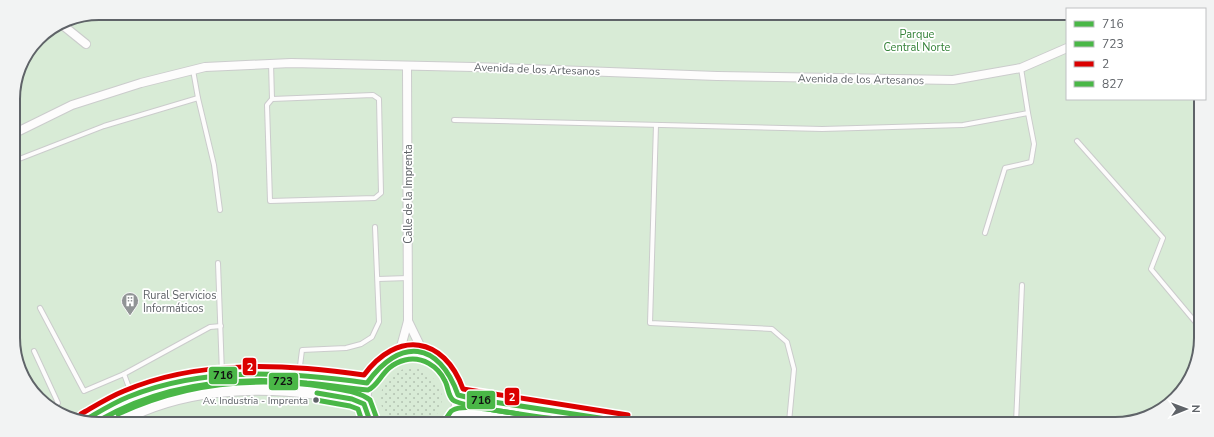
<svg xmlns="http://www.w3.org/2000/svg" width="1214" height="437" viewBox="0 0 1214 437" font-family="'Nunito Sans',sans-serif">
	<defs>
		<pattern id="garden-dots" width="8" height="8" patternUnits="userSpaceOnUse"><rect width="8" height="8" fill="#d8ebd6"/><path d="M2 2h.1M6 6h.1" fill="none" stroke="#b2c2b1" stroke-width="1.8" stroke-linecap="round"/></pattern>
	</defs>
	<rect width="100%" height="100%" fill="#efeeea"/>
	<polygon fill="#d8ebd6" points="99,13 1067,17 1067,99 1200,99 1196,365 1167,406 1120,424 72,419 34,394 15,354 13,94 22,61 42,35 67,19"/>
	<path fill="url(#garden-dots)" d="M 412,367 C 439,373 453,400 431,421 L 392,421 C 368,400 385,371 412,367 Z"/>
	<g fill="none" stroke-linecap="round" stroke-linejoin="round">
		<defs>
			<g id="lane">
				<polyline points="271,63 272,99 373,95 379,99 381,193 375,198 270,201 267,105 272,99"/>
				<polyline points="193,70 198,98"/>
				<polyline points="454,120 822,129 963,125 1028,113 1021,68"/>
				<polyline points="656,125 650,323 772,329 787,342 794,369 789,422"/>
				<polyline points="1077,141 1163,238 1151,269 1197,324"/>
				<polyline points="14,161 104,126 198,98 214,165 220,210"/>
				<polyline points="985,233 1005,168 1031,162 1034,144 1028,113"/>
				<polyline points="218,263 222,374"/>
				<polyline points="378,279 408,278"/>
				<polyline points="40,308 84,391 124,374 210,327 221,326"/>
				<polyline points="34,351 58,403 53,407"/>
				<polyline points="124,374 131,393"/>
				<polyline points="299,374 302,350 346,348 361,344 372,337 379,322 375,227"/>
				<polyline points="1016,423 1022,285"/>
			</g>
			<g id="street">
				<polyline points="60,23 86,44"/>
				<polyline points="13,134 72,105 141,83 205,67 291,63 473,67 717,76 953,80 1021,68 1067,48"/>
				<polyline points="408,321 424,354"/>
				<polyline points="399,354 408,321 407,66"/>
			</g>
			<g id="secondary">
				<polyline points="458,395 474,399 627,422"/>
				<polyline points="456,416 481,415 517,421"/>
				<path d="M 84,420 C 100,412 116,401 133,395 C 214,367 284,370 367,383"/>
				<path d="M 121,420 C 180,388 252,384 317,393 C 333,396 349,397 364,404"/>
				<path d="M 370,421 C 364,412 363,398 366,388 C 377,341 446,342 457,389 C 459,400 459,411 453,421"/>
			</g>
		</defs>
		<use href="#lane" stroke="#cbcccc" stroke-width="6"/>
		<use href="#street" stroke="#cbcccc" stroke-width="10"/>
		<use href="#secondary" stroke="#cacacb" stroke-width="14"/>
		<use href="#lane" stroke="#fdfcfc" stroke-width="4"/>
		<use href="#street" stroke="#fdfcfc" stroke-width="8"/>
		<use href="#secondary" stroke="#fdfcfc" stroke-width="12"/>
		<defs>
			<g id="bus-1">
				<polyline points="317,393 352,399 364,404 370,421"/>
				<path d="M 85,420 C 99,412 113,403 128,397 C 204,366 288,372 367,383 C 400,337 439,341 458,395 L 474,399 L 626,422"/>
			</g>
			<g id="bus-2">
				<polyline points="316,400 350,406 358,409 362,421"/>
				<path d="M 100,420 C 162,384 236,376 307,383 C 327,384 348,389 368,390 C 380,385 383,365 405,360 C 422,356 438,366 445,381 C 448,386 448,396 453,400 C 462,408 559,419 577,422"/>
			</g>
			<path id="bus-3" d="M 81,414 C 95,406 109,397 124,391 C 199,359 285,364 364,375 C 397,330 444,336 463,389 L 628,415"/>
			<g id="bus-4">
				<path d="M 118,414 C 184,383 254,376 326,387 C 340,390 359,391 370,400 L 377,419"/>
				<path d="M 447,417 C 449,415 450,411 453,410 C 464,403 504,412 518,414"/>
			</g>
		</defs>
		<use href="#bus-1" stroke="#fff" stroke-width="8"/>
		<use href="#bus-2" stroke="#fff" stroke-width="8"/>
		<use href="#bus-3" stroke="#fff" stroke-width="8"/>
		<use href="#bus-4" stroke="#fff" stroke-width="8"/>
		<use href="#bus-1" stroke="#4ab747" stroke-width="5"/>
		<use href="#bus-2" stroke="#4ab747" stroke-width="5"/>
		<use href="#bus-3" stroke="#db0000" stroke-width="5"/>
		<use href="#bus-4" stroke="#4ab747" stroke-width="5"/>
	</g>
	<defs>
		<symbol id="building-pin" viewBox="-11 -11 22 30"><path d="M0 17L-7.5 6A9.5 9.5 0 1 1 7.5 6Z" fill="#919496" stroke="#fff"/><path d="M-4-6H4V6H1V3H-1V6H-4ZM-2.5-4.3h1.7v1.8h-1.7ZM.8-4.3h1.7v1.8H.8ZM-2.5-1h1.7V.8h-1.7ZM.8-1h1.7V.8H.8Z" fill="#fff"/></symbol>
	</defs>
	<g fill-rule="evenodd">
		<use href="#building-pin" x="120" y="291" width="20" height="27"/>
	</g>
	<circle fill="#5f6368" stroke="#fff" stroke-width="1.5" cx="316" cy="400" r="3.5"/>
	<g text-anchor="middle" stroke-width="3.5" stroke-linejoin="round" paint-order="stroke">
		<g font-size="10" fill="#5f6368" stroke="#fff" text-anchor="end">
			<text x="308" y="404">Av. Industria - Imprenta</text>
		</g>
		<g font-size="11" fill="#348238" stroke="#fff">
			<text x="917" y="38">Parque<tspan x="917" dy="13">Central Norte</tspan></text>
		</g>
		<g font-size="11" fill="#5f6368" stroke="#fff">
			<text transform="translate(537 69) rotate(2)" y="4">Avenida de los Artesanos</text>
			<text transform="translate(861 79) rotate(1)" y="4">Avenida de los Artesanos</text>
			<text transform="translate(408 194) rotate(-90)" y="4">Calle de la Imprenta</text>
		</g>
		<g font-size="11" fill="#5f6368" stroke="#fff" text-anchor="start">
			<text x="143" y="299">Rural Servicios<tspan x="143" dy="13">Informáticos</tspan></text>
		</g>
	</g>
	<path d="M0 0H1214V437H0ZM99 20H1115A79 79 0 0 1 1194 99V338A79 79 0 0 1 1115 417H99A79 79 0 0 1 20 338V99A79 79 0 0 1 99 20Z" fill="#f2f3f3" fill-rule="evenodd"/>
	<path fill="none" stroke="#5f6368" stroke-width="2" d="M99 20H1115A79 79 0 0 1 1194 99V338A79 79 0 0 1 1115 417H99A79 79 0 0 1 20 338V99A79 79 0 0 1 99 20Z"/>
	<g stroke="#fff" stroke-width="1.5">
		<rect x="242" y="357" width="15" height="19" rx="4" fill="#db0000"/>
		<rect x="208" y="366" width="30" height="19" rx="4" fill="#4ab747"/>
		<rect x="268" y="372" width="31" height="19" rx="4" fill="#4ab747"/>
		<rect x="504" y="387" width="16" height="19" rx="4" fill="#db0000"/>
		<rect x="466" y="390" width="30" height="20" rx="4" fill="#4ab747"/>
	</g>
	<g font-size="11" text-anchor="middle" font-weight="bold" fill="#fff">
		<text x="250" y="371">2</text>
		<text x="512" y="401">2</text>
	</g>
	<g font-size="11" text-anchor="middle" font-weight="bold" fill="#111">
		<text x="223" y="379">716</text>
		<text x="283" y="385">723</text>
		<text x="481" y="404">716</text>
	</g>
	<rect x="1066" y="8" width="140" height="92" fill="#ffffff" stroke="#bfc1c3"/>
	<rect x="1074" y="21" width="20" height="6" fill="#4ab747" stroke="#bfc1c3"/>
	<text x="1102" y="28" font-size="12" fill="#5f6368">716</text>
	<rect x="1074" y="41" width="20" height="6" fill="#4ab747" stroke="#bfc1c3"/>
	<text x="1102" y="48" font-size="12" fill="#5f6368">723</text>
	<rect x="1074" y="61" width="20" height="6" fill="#db0000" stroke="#bfc1c3"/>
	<text x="1102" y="68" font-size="12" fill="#5f6368">2</text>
	<rect x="1074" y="81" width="20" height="6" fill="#4ab747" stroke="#bfc1c3"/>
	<text x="1102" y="88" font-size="12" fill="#5f6368">827</text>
	<g transform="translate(1186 409) rotate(89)" stroke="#ffffff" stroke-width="3" paint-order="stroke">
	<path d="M0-3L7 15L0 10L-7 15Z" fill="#5f6368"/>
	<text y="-6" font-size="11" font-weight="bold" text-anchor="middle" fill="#5f6368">N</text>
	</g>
</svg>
